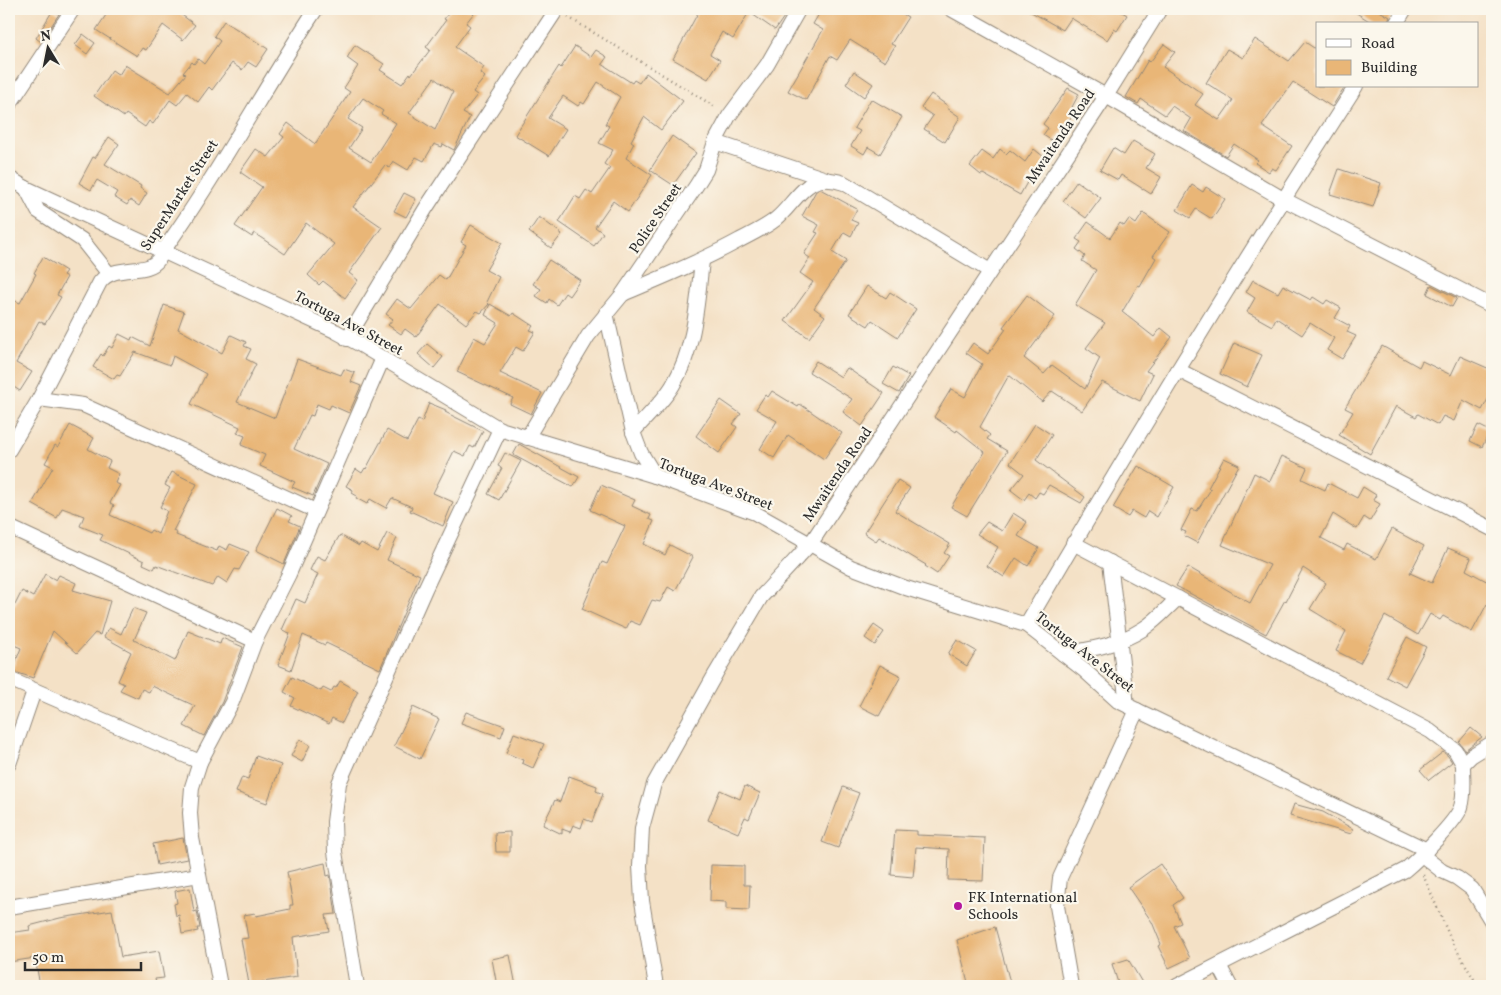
<svg xmlns="http://www.w3.org/2000/svg" width="1501" height="995" viewBox="0 0 1501 995" font-family="Vollkorn,serif">
	<rect width="100%" height="100%" fill="#fbf7ec"/>
	<filter id="ink" filterUnits="userSpaceOnUse"><feTurbulence type="fractalNoise" baseFrequency=".02" numOctaves="2"/><feDisplacementMap in="SourceGraphic" scale="10" xChannelSelector="R" yChannelSelector="G"/><feConvolveMatrix kernelMatrix="1 2 1 2 8 2 1 2 1" color-interpolation-filters="sRGB"/></filter>
	<filter id="wash" filterUnits="userSpaceOnUse"><feTurbulence type="fractalNoise" baseFrequency=".0096" numOctaves="4" result="noise"/><feDisplacementMap in="SourceGraphic" scale="20" xChannelSelector="R" yChannelSelector="G"/><feGaussianBlur stdDeviation="1.12" result="paint"/><feColorMatrix in="noise" values="0 0 0 0 0 0 0 0 0 0 0 0 0 0 0 0 0 1.4 0 .05"/><feComposite in="paint" operator="in"/></filter>
	<g filter="url(#wash)">
		<rect width="100%" height="100%" fill="#f4e1c6"/>
		<g id="blocks">
			<g fill="#e9b677" fill-rule="evenodd">
				<polygon points="110,9 174,9 195,25 183,40 163,25 146,50 142,48 137,56 96,30"/>
				<path d="M 452,9 L 477,9 L 466,23 L 470,26 L 455,47 L 484,67 L 480,73 L 485,77 L 473,92 L 477,95 L 463,113 L 470,117 L 454,150 L 443,144 L 442,147 L 434,144 L 424,161 L 416,157 L 408,170 L 393,161 L 389,168 L 385,165 L 353,207 L 382,227 L 349,273 L 358,280 L 345,298 L 323,281 L 319,285 L 308,275 L 334,244 L 306,223 L 285,254 L 254,233 L 252,237 L 235,226 L 262,187 L 240,172 L 256,149 L 268,157 L 284,137 L 280,134 L 288,123 L 315,144 L 350,92 L 344,88 L 358,66 L 347,58 L 355,45 L 384,64 L 380,70 L 402,84 L 410,73 L 411,75 L 430,50 L 426,47 L 446,20 L 444,19 ZM 434,78 L 453,92 L 435,130 L 409,113 ZM 363,98 L 383,111 L 381,114 L 396,123 L 371,162 L 349,148 L 362,128 L 348,119 Z"/>
				<polygon points="700,9 778,9 786,14 775,30 749,12 733,39 722,32 710,54 720,60 708,79 673,59"/>
				<polygon points="822,9 894,9 908,17 891,44 895,46 885,62 850,40 837,60 830,56 806,100 788,91 823,30 813,24"/>
				<polygon points="1026,9 1117,9 1127,15 1117,31 1114,29 1107,40 1071,18 1063,30"/>
				<polygon points="1350,9 1376,9 1390,17 1387,24 1374,24"/>
				<polygon points="53,10 59,14 41,42 36,38"/>
				<polygon points="224,21 268,49 256,67 248,62 242,70 232,63 212,90 209,87 198,102 187,93 177,105 170,100 153,124 149,121 145,127 126,114 124,117 94,96 112,70 119,75 125,65 170,93 186,74 183,73 192,62 194,64 198,59 204,64 220,41 214,36"/>
				<polygon points="83,34 95,43 87,54 75,45"/>
				<polygon points="1255,39 1289,61 1305,42 1317,50 1317,86 1345,86 1332,107 1293,82 1262,126 1292,146 1276,170 1272,168 1269,172 1255,163 1258,160 1234,144 1226,156 1184,131 1191,119 1172,106 1165,115 1141,99 1138,104 1126,97 1148,60 1150,62 1164,44 1175,52 1163,67 1203,94 1195,105 1219,120 1233,100 1206,83 1227,49 1243,58"/>
				<polygon points="575,46 591,57 596,50 607,57 602,64 632,83 634,80 639,83 646,73 683,101 661,130 644,117 631,141 634,143 626,158 652,175 628,212 613,201 595,227 603,233 594,246 559,222 575,196 580,199 586,190 592,194 610,168 604,164 613,150 599,143 609,126 605,124 620,97 598,82 584,104 581,102 578,106 563,96 548,118 566,129 549,156 515,135 559,66 561,68"/>
				<polygon points="854,71 873,84 864,97 846,84"/>
				<polygon points="1068,88 1079,94 1072,107 1076,110 1054,142 1043,135 1048,128 1043,124"/>
				<polygon points="931,94 948,106 947,108 960,117 945,142 924,129 933,116 921,108"/>
				<polygon points="871,99 902,117 880,154 868,147 864,154 851,146 860,131 854,128"/>
				<polygon points="672,136 696,153 673,185 650,170"/>
				<polygon points="109,137 119,144 105,164 141,186 140,188 147,193 139,206 130,200 127,205 114,197 117,192 97,180 91,190 79,183 93,157 95,158"/>
				<polygon points="1133,141 1155,154 1146,168 1161,177 1151,194 1121,175 1118,180 1100,170 1113,148 1124,155"/>
				<polygon points="1000,149 1006,154 1010,150 1025,162 1034,149 1044,157 1042,160 1045,161 1034,179 1030,177 1020,195 983,174 981,175 970,166 982,151 993,159"/>
				<polygon points="1339,169 1381,183 1373,207 1330,194"/>
				<polygon points="1077,181 1101,198 1086,218 1063,201"/>
				<polygon points="1192,185 1203,192 1206,187 1225,199 1212,219 1196,209 1190,218 1177,210"/>
				<polygon points="820,189 857,209 851,220 858,223 851,236 844,232 832,252 846,261 814,308 825,316 809,338 785,321 813,282 800,273 810,258 804,254 818,233 815,232 819,225 802,216 816,191"/>
				<polygon points="404,193 416,199 406,217 394,211"/>
				<polygon points="1143,213 1170,232 1153,256 1156,258 1140,286 1138,285 1122,312 1154,337 1161,328 1172,337 1146,371 1153,374 1140,401 1102,382 1082,411 1052,391 1042,402 1009,375 980,427 990,435 987,439 1007,451 967,516 951,507 985,452 957,430 956,432 934,417 951,389 965,397 982,364 966,353 973,343 988,354 1006,329 1003,327 1027,295 1055,316 1024,358 1044,374 1052,365 1085,389 1100,358 1086,348 1105,323 1075,305 1096,270 1082,261 1085,256 1076,249 1081,242 1076,239 1088,222 1110,238 1120,223 1124,226 1129,219 1136,224"/>
				<polygon points="539,217 562,234 551,248 529,232"/>
				<polygon points="471,225 502,243 486,270 499,277 487,302 489,304 481,313 477,311 466,324 440,304 416,337 405,329 401,334 388,325 393,319 386,314 397,299 411,309 439,275 446,280 466,245 461,242"/>
				<polygon points="43,257 66,271 63,275 67,277 57,295 61,297 54,309 45,324 39,321 16,363 32,372 20,391 9,384 9,298 20,303 36,274 34,273"/>
				<polygon points="549,260 580,280 569,296 565,293 557,305 549,299 547,303 536,296 541,289 533,284"/>
				<polygon points="1253,280 1278,293 1283,285 1311,300 1313,297 1324,304 1327,300 1341,308 1335,318 1350,326 1347,332 1356,336 1342,359 1327,350 1334,338 1310,323 1302,335 1276,318 1272,326 1247,312 1255,298 1246,292"/>
				<polygon points="1431,285 1457,298 1452,307 1427,294"/>
				<polygon points="867,286 886,298 890,292 916,309 898,337 872,320 868,326 849,314"/>
				<polygon points="490,304 511,316 513,313 533,326 530,330 535,332 523,351 516,347 500,373 542,393 531,414 510,404 513,398 457,372 474,337 485,343 498,323 485,315"/>
				<polygon points="164,305 184,312 178,329 222,353 231,335 246,342 244,346 251,349 246,359 256,364 237,402 275,418 297,359 341,375 344,369 355,373 351,382 361,386 349,413 331,405 329,409 317,404 313,416 310,415 294,449 327,464 313,496 292,487 295,482 260,466 265,455 241,445 245,436 237,433 240,427 191,404 206,374 173,356 170,365 135,352 120,376 117,375 114,379 93,367 101,354 103,356 109,346 112,348 119,334 131,340 132,337 150,346"/>
				<polygon points="1234,343 1262,355 1247,387 1220,374"/>
				<polygon points="427,344 443,357 434,368 418,354"/>
				<polygon points="1382,346 1419,367 1422,361 1451,375 1460,356 1492,370 1492,392 1482,410 1463,400 1454,421 1443,416 1438,425 1418,414 1416,417 1396,406 1370,454 1339,435 1353,412 1345,408"/>
				<polygon points="816,361 841,377 847,368 884,393 862,426 843,412 852,399 809,372"/>
				<polygon points="893,367 909,376 899,393 883,384"/>
				<polygon points="772,391 798,407 800,404 842,433 824,459 788,435 774,458 760,449 777,421 756,409 765,395 768,397"/>
				<polygon points="721,400 741,414 733,424 737,427 719,453 696,436"/>
				<polygon points="429,403 446,410 445,412 483,431 474,448 470,446 465,456 454,451 433,493 453,502 443,526 410,511 412,507 392,498 386,508 370,499 367,504 356,498 357,496 352,493 353,490 346,486 356,469 362,473 365,468 366,469 387,430 407,441 418,420 422,422"/>
				<polygon points="1035,424 1052,435 1036,460 1085,497 1081,503 1049,485 1043,494 1039,492 1035,498 1029,493 1024,500 1011,490 1024,474 1010,463"/>
				<polygon points="70,425 94,438 88,449 110,461 107,468 119,474 115,483 120,485 110,503 114,505 110,515 149,533 151,530 158,534 167,511 160,507 170,488 165,485 172,472 197,484 173,531 177,533 176,535 217,551 219,546 227,550 230,544 249,552 239,570 235,569 227,583 218,577 212,586 156,565 154,569 143,564 144,561 100,540 103,535 80,526 84,516 62,508 57,518 32,504 53,467 45,463 55,445 58,447"/>
				<polygon points="1478,425 1490,431 1482,447 1470,441"/>
				<polygon points="519,444 579,477 573,487 513,455"/>
				<polygon points="505,453 521,461 499,500 488,494 502,468 498,466"/>
				<polygon points="1282,456 1307,468 1302,479 1325,490 1328,483 1357,498 1363,487 1376,495 1373,500 1380,504 1370,521 1364,517 1357,529 1333,514 1321,538 1344,550 1347,544 1376,559 1392,529 1424,546 1410,573 1432,583 1448,548 1471,558 1466,570 1492,584 1492,607 1487,604 1472,632 1443,616 1440,620 1430,614 1418,635 1385,616 1360,663 1336,651 1346,631 1310,609 1326,583 1303,568 1286,601 1285,600 1266,634 1176,586 1188,567 1250,603 1270,565 1222,545 1254,473 1270,481"/>
				<polygon points="1224,458 1239,465 1197,543 1184,536 1186,532 1181,530 1192,509 1197,511 1211,489 1208,488"/>
				<polygon points="1138,466 1174,487 1157,517 1148,511 1144,518 1132,511 1128,517 1113,508"/>
				<polygon points="898,480 910,488 895,511 950,544 944,553 949,556 937,574 925,566 926,565 879,537 876,541 864,533"/>
				<polygon points="601,485 635,500 632,506 651,515 649,519 654,521 644,544 665,555 670,545 693,557 675,591 668,587 660,602 652,600 640,625 630,621 626,629 582,609 602,562 607,564 625,526 590,510"/>
				<polygon points="277,508 292,516 289,521 300,526 284,564 256,550"/>
				<polygon points="1013,513 1027,522 1018,536 1039,548 1028,566 1016,558 1004,577 987,566 998,547 977,534 987,522 1002,531"/>
				<polygon points="387,533 397,538 387,560 420,575 380,669 326,643 325,645 303,635 291,670 278,665 290,633 282,630 296,599 305,603 318,574 310,570 317,556 325,560 340,535 359,546 361,543 377,552"/>
				<polygon points="45,574 56,580 59,575 76,583 73,590 110,601 100,635 95,633 77,653 53,631 33,678 12,671 21,648 9,643 9,602 15,605 22,591 33,597"/>
				<polygon points="133,608 146,613 134,640 175,661 188,631 220,644 222,638 243,647 222,702 204,736 184,726 195,706 152,686 149,692 142,689 138,698 120,690 124,684 118,681 131,652 104,637 109,628 121,634"/>
				<polygon points="874,625 884,632 875,645 865,638"/>
				<polygon points="1407,637 1426,647 1405,686 1386,676"/>
				<polygon points="957,640 976,651 967,666 948,654"/>
				<polygon points="880,665 901,676 879,716 859,706"/>
				<polygon points="292,677 321,691 323,688 331,692 334,687 336,688 340,681 358,691 342,723 332,718 329,724 291,706 295,698 284,692"/>
				<polygon points="413,707 439,719 420,759 394,746"/>
				<polygon points="466,712 505,726 501,737 461,723"/>
				<polygon points="1471,728 1482,737 1465,750 1459,742"/>
				<polygon points="514,733 544,744 533,768 522,763 523,760 506,753"/>
				<polygon points="300,739 310,745 302,762 291,756"/>
				<polygon points="1443,752 1448,756 1452,762 1429,780 1420,770"/>
				<polygon points="256,756 281,765 267,803 236,792 242,777 248,779"/>
				<polygon points="569,776 597,786 596,791 603,794 592,822 584,819 581,828 573,825 570,832 562,829 562,834 543,825 555,800 560,802"/>
				<polygon points="745,786 760,793 749,819 745,817 738,833 708,820 720,790 740,799"/>
				<polygon points="843,787 859,793 838,848 822,842"/>
				<polygon points="1294,804 1323,812 1353,829 1351,834 1290,816"/>
				<polygon points="895,830 917,831 917,835 985,838 983,881 948,880 949,849 916,847 913,877 891,875"/>
				<polygon points="510,832 510,852 496,852 495,833"/>
				<polygon points="183,838 187,859 157,865 153,844"/>
				<polygon points="325,863 327,876 330,875 336,914 326,915 329,931 293,937 297,977 249,984 241,939 248,938 244,915 255,913 256,916 290,909 290,905 293,905 287,872"/>
				<polygon points="1160,864 1183,898 1173,905 1181,923 1174,926 1190,958 1169,968 1158,946 1161,944 1152,922 1128,887"/>
				<polygon points="711,865 744,866 744,885 750,885 749,910 726,909 726,902 710,901"/>
				<polygon points="190,888 194,912 197,911 200,928 197,928 198,931 182,934 179,915 176,916 174,904 177,903 175,891"/>
				<polygon points="112,910 121,957 159,951 164,978 155,979 156,983 138,986 40,986 35,958 9,962 9,933 30,930 29,926 60,918"/>
				<polygon points="995,927 1011,986 969,986 957,940"/>
				<polygon points="510,955 516,986 497,986 492,959"/>
				<polygon points="1128,959 1144,986 1119,986 1112,964"/>
			</g>
		</g>
	</g>
	<g filter="url(#ink)">
		<use href="#blocks" fill-opacity="0" stroke="#908678" stroke-width="1"/>
		<g fill="none" stroke-linecap="round" stroke-linejoin="round">
			<defs>
				<g id="minor">
					<polyline points="951,9 1106,96 1283,199 1492,306"/>
					<polyline points="1396,24 1405,9"/>
					<polyline points="9,105 73,9"/>
					<polyline points="715,142 826,179"/>
					<polyline points="9,178 26,188 335,331 359,344 500,429 655,476 755,513 851,567 906,588 1026,625 1085,671 1118,701 1427,850"/>
					<polyline points="26,188 38,211 82,240 109,274"/>
					<path d="M 623,294 C 663,277 702,261 740,240 C 752,234 766,227 776,219 C 788,209 796,195 808,186 C 819,177 832,179 844,183 L 990,271"/>
					<polyline points="606,313 633,432 641,453 655,476"/>
					<polyline points="347,339 426,208 557,9"/>
					<polyline points="1178,370 1492,529"/>
					<polyline points="39,399 83,405 316,511"/>
					<path d="M 633,432 C 646,417 663,402 673,385 C 695,348 697,303 702,261"/>
					<polyline points="527,438 588,336 622,295 696,186 706,170 715,142 729,116 767,65 799,9"/>
					<path d="M 9,450 L 39,399 L 100,282 C 114,263 146,276 158,260 C 162,255 164,249 168,244 C 222,168 265,86 316,9"/>
					<polyline points="9,527 255,641"/>
					<polyline points="1073,543 1430,731 1455,750 1463,764"/>
					<polyline points="1110,562 1127,705"/>
					<path d="M 1026,625 C 1132,443 1242,263 1356,86"/>
					<path d="M 1063,654 C 1092,649 1118,645 1143,629 C 1156,621 1167,608 1178,598"/>
					<polyline points="9,679 200,762"/>
					<polyline points="9,764 34,691"/>
					<polyline points="1422,855 1442,871 1457,878 1472,889 1492,922"/>
					<polyline points="9,907 199,875"/>
					<polyline points="1219,965 1230,986"/>
					<polyline points="220,986 192,838 190,813 192,787 200,762 232,702 255,641 289,574 383,358"/>
					<polyline points="357,986 335,852 334,822 339,783 425,589 500,429"/>
					<polyline points="656,986 642,901 640,866 642,828 654,784 716,673 761,597 811,543 1106,96 1160,9"/>
					<polyline points="1071,986 1057,906 1060,878 1137,710"/>
					<path d="M 1177,986 L 1405,870 C 1418,859 1456,822 1461,807 C 1465,794 1463,778 1463,764 L 1471,756 L 1492,743"/>
				</g>
			</defs>
			<use href="#minor" stroke="#908678" stroke-width="16"/>
			<g stroke="#908678" stroke-width="2.5" stroke-dasharray="1 4" stroke-linecap="butt">
				<polyline points="568,17 717,108"/>
				<polyline points="1423,875 1452,942 1478,986"/>
			</g>
			<use href="#minor" stroke="#fff" stroke-width="14"/>
		</g>
	</g>
	<circle fill="#b5179e" stroke="#fbf7ec" stroke-width="2" cx="958" cy="906" r="5"/>
	<g text-anchor="middle" stroke-width="4.5" stroke-linejoin="round" paint-order="stroke">
		<g font-size="15" fill="#2b2b2b" stroke="#fbf7ec">
			<text transform="translate(1060 136) rotate(-56)" y="5">Mwaitenda Road</text>
			<text transform="translate(179 195) rotate(-57)" y="5">SuperMarket Street</text>
			<text transform="translate(655 218) rotate(-56)" y="5">Police Street</text>
			<text transform="translate(349 323) rotate(28)" y="5">Tortuga Ave Street</text>
			<text transform="translate(837 474) rotate(-56)" y="5">Mwaitenda Road</text>
			<text transform="translate(716 484) rotate(21)" y="5">Tortuga Ave Street</text>
			<text transform="translate(1085 652) rotate(38)" y="5">Tortuga Ave Street</text>
		</g>
		<g font-size="15" fill="#2b2b2b" stroke="#fbf7ec" text-anchor="start">
			<text x="968" y="902">FK International<tspan x="968" dy="17">Schools</tspan></text>
		</g>
	</g>
	<rect width="1501" height="995" fill="none" stroke="#fbf7ec" stroke-width="30"/>
	<rect x="1316" y="22" width="162" height="65" fill="#fbf7ec" stroke="#a8a59f"/>
	<rect x="1326" y="39" width="25" height="8" fill="#ffffff" stroke="#a8a59f"/>
	<text x="1361" y="48" font-size="15" fill="#2b2b2b">Road</text>
	<rect x="1326" y="60" width="25" height="15" fill="#e9b677" stroke="#a8a59f"/>
	<text x="1361" y="72" font-size="15" fill="#2b2b2b">Building</text>
	<g transform="translate(48 48) rotate(350)" stroke="#fbf7ec" stroke-width="4" paint-order="stroke">
	<path d="M0-4L9 19L0 12L-9 19Z" fill="#2b2b2b"/>
	<text y="-8" font-size="14" font-weight="bold" text-anchor="middle" fill="#2b2b2b">N</text>
	</g>
	<path d="M25 962v8h116v-8" fill="none" stroke="#2b2b2b" stroke-width="2.5"/>
	<text x="32" y="962" font-size="15" fill="#2b2b2b" stroke="#fbf7ec" stroke-width="4" paint-order="stroke">50 m</text>
</svg>
